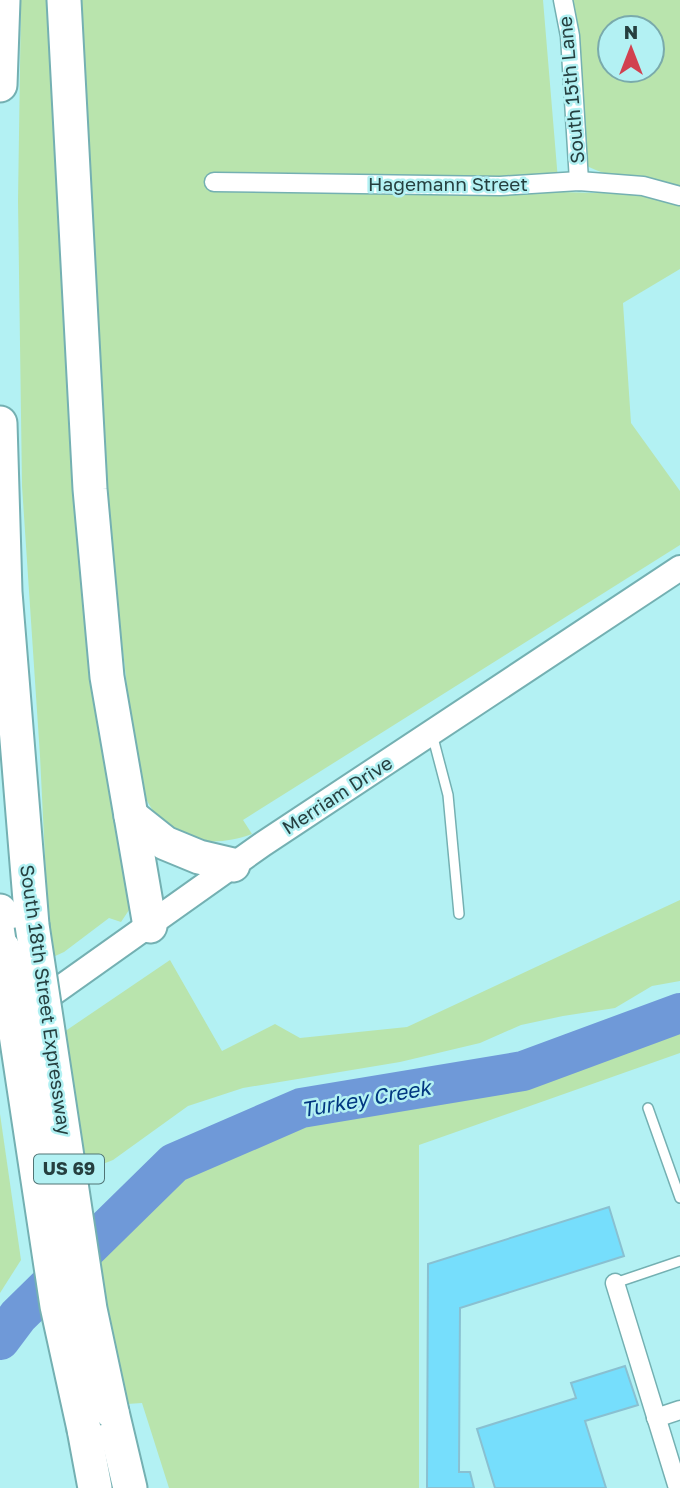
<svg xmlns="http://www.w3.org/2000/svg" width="680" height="1488" viewBox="0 0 680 1488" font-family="'Golos Text',sans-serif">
	<rect width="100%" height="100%" fill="#b3f1f3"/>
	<g fill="#b9e4ad" fill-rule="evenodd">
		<polygon points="21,0 56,0 133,904 121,922 109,918 64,952 53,957 46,878 40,756 22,486 18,201"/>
		<path d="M 80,0 L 543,0 L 559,192 L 636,194 L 680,204 L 680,269 L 623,303 L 631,423 L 680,491 L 680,545 L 243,820 L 252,834 C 213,848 173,844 150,806 C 132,776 129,697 124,660 C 97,442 92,220 80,0 Z"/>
		<path d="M 568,0 L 680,0 L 680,186 C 649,178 613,182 584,164 ZM 610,28 L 652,28 L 652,70 L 610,70 Z"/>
		<polygon points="680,900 680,981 652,986 615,1008 563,1016 521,1025 480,1043 400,1062 243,1088 188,1106 113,1160 80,1173 61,1034 170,960 222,1051 275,1024 300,1038 407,1027"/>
		<polygon points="680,1029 680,1053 419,1145 419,1488 169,1488 142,1403 127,1404 93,1267 161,1194 199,1164 252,1140 320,1117 492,1090 557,1075"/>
		<polygon points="0,1114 21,1260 0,1293"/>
	</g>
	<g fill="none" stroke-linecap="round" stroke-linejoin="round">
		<polyline stroke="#6f99d8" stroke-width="40" points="0,1340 18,1316 174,1163 301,1108 523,1071 680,1013"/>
	</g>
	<g fill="#76defc" stroke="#89c0d1" stroke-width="2">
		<polygon points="609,1207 624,1256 460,1308 459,1472 470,1472 474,1488 427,1488 428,1264"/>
		<polygon points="625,1366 638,1405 585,1421 606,1488 495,1488 477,1429 576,1398 571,1383"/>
	</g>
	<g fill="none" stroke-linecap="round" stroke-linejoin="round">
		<defs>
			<g id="lane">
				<polyline points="432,734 448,795 459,914"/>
				<polyline points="648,1108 680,1198"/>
				<polyline points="615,1283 680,1261"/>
			</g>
			<g id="street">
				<polyline points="563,0 570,36 579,181"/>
				<polyline points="214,182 500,186 579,181 643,186 680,196"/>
				<polyline points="615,1283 678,1488"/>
				<polyline points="656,1418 680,1410"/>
			</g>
			<polyline id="secondary" points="32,1008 263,844 680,568"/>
			<g id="highway">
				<polyline points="64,0 90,489 107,677 150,926"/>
				<polyline points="0,85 3,0"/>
				<polyline points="0,423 5,592 32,925"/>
				<polyline points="131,816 165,843 199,857 233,865"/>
				<polyline points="0,911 3,948"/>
				<polyline points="112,1412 130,1488"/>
				<polyline points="84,1429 95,1488"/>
			</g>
		</defs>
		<use href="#lane" stroke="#74b0b2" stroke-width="12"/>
		<use href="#street" stroke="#74b0b2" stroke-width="21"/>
		<use href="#secondary" stroke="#74b0b2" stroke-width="28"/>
		<use href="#highway" stroke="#74b0b2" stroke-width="37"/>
		<use href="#lane" stroke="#fff" stroke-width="9"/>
		<use href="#street" stroke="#fff" stroke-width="18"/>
		<use href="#secondary" stroke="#fff" stroke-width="24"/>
		<use href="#highway" stroke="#fff" stroke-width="33"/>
		<defs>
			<g id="highway-bridge">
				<polyline points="32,925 90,1309 112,1412"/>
				<polyline points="3,948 57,1306 84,1429"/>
			</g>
		</defs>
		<use href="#highway-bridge" stroke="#74b0b2" stroke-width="37" stroke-linecap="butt"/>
		<use href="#highway-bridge" stroke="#fff" stroke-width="33"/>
	</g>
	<g text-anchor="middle" stroke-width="5" stroke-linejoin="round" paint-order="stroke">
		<rect fill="#b3f1f3" stroke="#507475" stroke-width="2" x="34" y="1154.5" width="70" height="29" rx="5"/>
		<g font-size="18" font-weight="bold" fill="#253f3f">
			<text x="69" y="1175">US 69</text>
		</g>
		<g font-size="19" fill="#253f3f" stroke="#b3f1f3">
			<text transform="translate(571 90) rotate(-95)" y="7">South 15th Lane</text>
			<text x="448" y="191">Hagemann Street</text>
			<text transform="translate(337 795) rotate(-33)" y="7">Merriam Drive</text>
			<text transform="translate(46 1000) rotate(82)" y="7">South 18th Street Expressway</text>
		</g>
		<g font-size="21" font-style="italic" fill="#023781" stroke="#b3f1f3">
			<text transform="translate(366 1099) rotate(-10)" y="7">Turkey Creek</text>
		</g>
	</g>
	<g transform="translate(631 49)"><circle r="33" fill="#b3f1f3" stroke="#7aaaab" stroke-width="2"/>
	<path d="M0-5L12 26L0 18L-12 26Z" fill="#d14150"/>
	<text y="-10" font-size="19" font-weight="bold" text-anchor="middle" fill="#253f3f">N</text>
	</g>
</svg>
